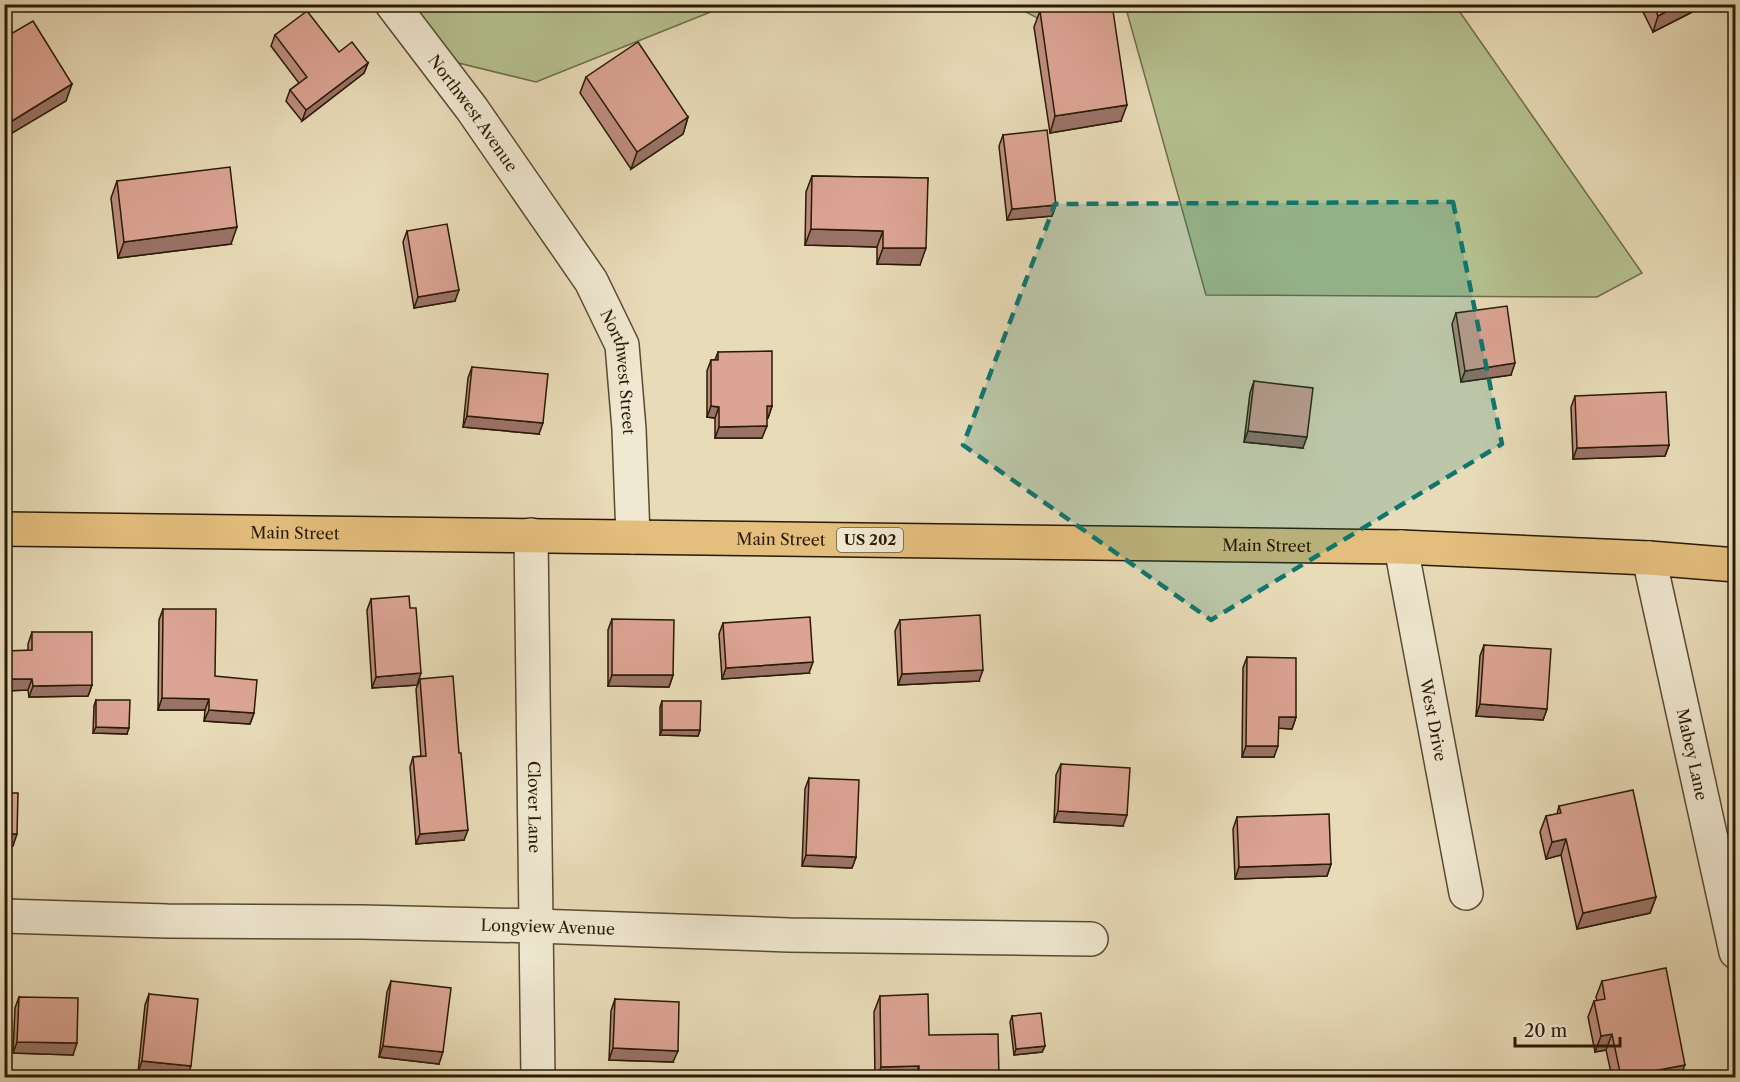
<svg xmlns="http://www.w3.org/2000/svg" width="1740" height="1082" viewBox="0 0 1740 1082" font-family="'Libre Caslon Text',serif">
	<rect width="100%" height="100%" fill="#e8dbb8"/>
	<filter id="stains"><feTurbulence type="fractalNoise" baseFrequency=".00333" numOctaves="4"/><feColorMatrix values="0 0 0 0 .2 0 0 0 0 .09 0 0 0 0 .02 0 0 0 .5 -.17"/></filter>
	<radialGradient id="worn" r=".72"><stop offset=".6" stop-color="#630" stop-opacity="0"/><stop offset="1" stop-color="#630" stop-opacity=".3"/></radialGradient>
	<g fill="#b5c08f" stroke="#6f6d4a" stroke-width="1.5">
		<polygon points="390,5 728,5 536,82 430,56"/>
		<polygon points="1013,5 1122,5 1043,21"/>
		<polygon points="1125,5 1455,5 1642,273 1597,297 1206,295"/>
	</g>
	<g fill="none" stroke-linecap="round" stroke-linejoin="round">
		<defs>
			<g id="minor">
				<path id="s1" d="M 392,4 L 472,109 L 591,281 L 622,345 L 629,429 L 633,537"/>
				<path id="s2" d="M 531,535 L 538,1078"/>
				<path id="s3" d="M 1401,547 L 1466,893"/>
				<path id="s4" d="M 1649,558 L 1736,952"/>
				<path id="s5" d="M 4,916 L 167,921 L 362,922 L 536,926 L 789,935 L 1091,939"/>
			</g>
			<g id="major">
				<path id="s6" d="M 4,529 L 1401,547 L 1649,558 L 1736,565"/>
			</g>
		</defs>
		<use href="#minor" stroke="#594a31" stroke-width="36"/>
		<use href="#major" stroke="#291a04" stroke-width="36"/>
		<use href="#minor" stroke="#f0e8d1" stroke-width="33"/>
		<use href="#major" stroke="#e4be7c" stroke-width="33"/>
	</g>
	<g fill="#bd8d7f" stroke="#291a04" stroke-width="1.5">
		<polygon points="131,4 144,4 136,11"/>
		<polygon points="162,4 176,4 167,11"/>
		<polygon points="1639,4 1704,4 1704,6 1653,32"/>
		<polygon points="1040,11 1121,121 1050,133 1034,27"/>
		<polygon points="275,35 339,52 368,63 364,73 302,121 286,101 290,90 299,83 271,46"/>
		<polygon points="586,77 688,117 683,134 631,169 580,93"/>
		<polygon points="1003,135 1056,205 1052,216 1007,220 999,146"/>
		<polygon points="812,176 928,178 920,265 877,264 877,247 805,245 806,192"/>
		<polygon points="117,181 231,244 118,258 111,198"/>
		<polygon points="407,231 455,301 414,308 403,242"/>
		<polygon points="1456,313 1511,375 1461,382 1452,324"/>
		<polygon points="718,352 772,406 768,418 767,418 762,438 715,438 715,418 707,417 707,371 711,360 715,360"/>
		<polygon points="472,367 539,434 463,427 468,378"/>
		<polygon points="1254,381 1303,448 1244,442 1250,393"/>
		<polygon points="1575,396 1669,445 1665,456 1573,459 1571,407"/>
		<polygon points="371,599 417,685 372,688 367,610"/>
		<polygon points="163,609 215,676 254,713 250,724 204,721 205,710 158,710 159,620"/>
		<polygon points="612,619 673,675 669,687 608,686 608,630"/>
		<polygon points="900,620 979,681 898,685 895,631"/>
		<polygon points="723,623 809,673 722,679 719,634"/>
		<polygon points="32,632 92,685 88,696 29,697 28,690 4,691 5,651 28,651 28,644"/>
		<polygon points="1484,645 1547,709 1543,720 1476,716 1480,656"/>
		<polygon points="1247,657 1296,717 1292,729 1278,728 1274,757 1242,757 1243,668"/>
		<polygon points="420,679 459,753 464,840 416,844 410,767 413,757 421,756 416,689"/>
		<polygon points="96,700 127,734 93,733 94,706"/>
		<polygon points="662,701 700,730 698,736 660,735 660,707"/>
		<polygon points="1061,764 1123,826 1054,822 1056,775"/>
		<polygon points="809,778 856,857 852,868 802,866 805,789"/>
		<polygon points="1559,806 1656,897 1650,913 1577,929 1561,855 1546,859 1540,832 1546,816 1557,814"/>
		<polygon points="1237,817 1331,864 1327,876 1235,879 1233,829"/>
		<polygon points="391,981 439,1064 379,1057 387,992"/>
		<polygon points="1602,981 1680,1077 1612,1077 1606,1050 1595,1052 1588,1017 1594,1001 1597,1001 1596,997"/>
		<polygon points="149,994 187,1077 138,1072 145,1005"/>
		<polygon points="880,996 929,1035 999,1076 999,1077 875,1077 874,1012"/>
		<polygon points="19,997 73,1055 13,1053 15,1008"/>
		<polygon points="615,999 673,1062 609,1060 611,1011"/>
		<polygon points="1012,1016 1045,1046 1042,1052 1014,1055 1010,1022"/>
	</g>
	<g fill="#9a7368" stroke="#291a04" stroke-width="1.5">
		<polygon points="138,4 144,4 136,11"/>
		<polygon points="169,4 176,4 167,11"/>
		<polygon points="1681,4 1704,4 1704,6 1653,32 1658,16"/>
		<polygon points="368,63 364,73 302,121 306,110"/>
		<polygon points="72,84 66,101 4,138 4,126"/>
		<polygon points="1127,105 1121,121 1050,133 1055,116"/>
		<polygon points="688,117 683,134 631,169 637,152"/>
		<polygon points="1056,205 1052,216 1007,220 1012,209"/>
		<polygon points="237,227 231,244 118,258 124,242"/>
		<polygon points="811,229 883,231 877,247 805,245"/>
		<polygon points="883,248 926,248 920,265 877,264"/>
		<polygon points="459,290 455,301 414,308 418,297"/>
		<polygon points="1515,363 1511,375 1461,382 1465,371"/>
		<polygon points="711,406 719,407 715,418 707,417"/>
		<polygon points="767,406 772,406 768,418 762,418"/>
		<polygon points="467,416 543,423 539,434 463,427"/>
		<polygon points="767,426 762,438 715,438 719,427"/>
		<polygon points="1248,431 1307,437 1303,448 1244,442"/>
		<polygon points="1669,445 1665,456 1573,459 1577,448"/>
		<polygon points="813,662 809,673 722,679 726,668"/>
		<polygon points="983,670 979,681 898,685 902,674"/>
		<polygon points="421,673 417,685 372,688 376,677"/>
		<polygon points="612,675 673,675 669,687 608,686"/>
		<polygon points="5,679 32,679 28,690 4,691"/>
		<polygon points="92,685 88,696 29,697 33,686"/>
		<polygon points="162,698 209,699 205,710 158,710"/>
		<polygon points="1480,704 1547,709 1543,720 1476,716"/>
		<polygon points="209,710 254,713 250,724 204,721"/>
		<polygon points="1279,717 1296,717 1292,729 1274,728"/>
		<polygon points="96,727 129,728 127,734 93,733"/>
		<polygon points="662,730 700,730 698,736 660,735"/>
		<polygon points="1246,746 1278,746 1274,757 1242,757"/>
		<polygon points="1058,811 1127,815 1123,826 1054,822"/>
		<polygon points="468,830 464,840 416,844 420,834"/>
		<polygon points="4,834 17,834 13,846 4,846"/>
		<polygon points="1566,839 1561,855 1546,859 1552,842"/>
		<polygon points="806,855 856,857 852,868 802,866"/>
		<polygon points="1331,864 1327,876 1235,879 1239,867"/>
		<polygon points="1656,897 1650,913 1577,929 1583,913"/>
		<polygon points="1612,1034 1606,1050 1595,1052 1601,1036"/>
		<polygon points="17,1042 77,1043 73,1055 13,1053"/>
		<polygon points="383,1046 443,1052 439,1064 379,1057"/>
		<polygon points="1045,1046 1042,1052 1014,1055 1016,1049"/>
		<polygon points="613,1048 678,1051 673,1062 609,1060"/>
		<polygon points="142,1061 191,1066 187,1077 138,1072"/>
		<polygon points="1685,1065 1680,1077 1624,1077"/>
		<polygon points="919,1066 915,1077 877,1077 881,1067"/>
		<polygon points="999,1076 999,1077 937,1077"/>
	</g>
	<g fill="#dca494" stroke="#291a04" stroke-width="1.5">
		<polygon points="1081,4 1112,4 1127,105 1055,116 1040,11"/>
		<polygon points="1653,4 1681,4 1658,16"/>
		<polygon points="307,11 339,52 352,42 368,63 306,110 290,90 307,77 275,35"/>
		<polygon points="33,21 72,84 4,126 4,38"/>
		<polygon points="638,42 688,117 637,152 586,77"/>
		<polygon points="1047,130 1056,205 1012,209 1003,135"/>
		<polygon points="230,167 237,227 124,242 117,181"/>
		<polygon points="812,176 928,178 926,248 883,248 883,231 811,229"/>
		<polygon points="447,224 459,290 418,297 407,231"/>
		<polygon points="1507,306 1515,363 1465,371 1456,313"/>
		<polygon points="772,351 772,406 767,406 767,426 719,427 719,407 711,406 711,360 718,360 718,352"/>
		<polygon points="472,367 548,374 543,423 467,416"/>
		<polygon points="1254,381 1313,388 1307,437 1248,431"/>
		<polygon points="1666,392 1669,445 1577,448 1575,396"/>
		<polygon points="409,596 410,608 416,608 421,673 376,677 371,599"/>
		<polygon points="163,609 216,609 215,676 257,680 254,713 209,710 209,699 162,698"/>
		<polygon points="980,615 983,670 902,674 900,620"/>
		<polygon points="810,617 813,662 726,668 723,623"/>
		<polygon points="612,619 674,620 673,675 612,675"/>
		<polygon points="32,632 92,632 92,685 33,686 32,679 5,679 5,651 32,650"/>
		<polygon points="1484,645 1551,649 1547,709 1480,704"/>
		<polygon points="1247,657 1296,658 1296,717 1279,717 1278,746 1246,746"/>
		<polygon points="453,676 459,753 461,753 468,830 420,834 413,757 426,756 420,679"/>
		<polygon points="96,700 130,700 129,728 96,727"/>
		<polygon points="662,701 701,701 700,730 662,730"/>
		<polygon points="1061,764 1130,768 1127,815 1058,811"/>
		<polygon points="809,778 859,780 856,857 806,855"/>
		<polygon points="1633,790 1656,897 1583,913 1566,839 1552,842 1546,816 1561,813 1559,806"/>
		<polygon points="4,793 18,793 17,834 4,834"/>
		<polygon points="1329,814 1331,864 1239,867 1237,817"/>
		<polygon points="1666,968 1685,1065 1621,1077 1612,1034 1601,1036 1594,1001 1605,999 1602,981"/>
		<polygon points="391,981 451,988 443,1052 383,1046"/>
		<polygon points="149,994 198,999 191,1066 142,1061"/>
		<polygon points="928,994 929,1035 998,1034 999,1076 919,1077 919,1066 881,1067 880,996"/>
		<polygon points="19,997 78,998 77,1043 17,1042"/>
		<polygon points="615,999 679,1002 678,1051 613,1048"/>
		<polygon points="1041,1013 1045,1046 1016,1049 1012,1016"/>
		<polygon points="1431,1071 1432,1077 1398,1077"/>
	</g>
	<path fill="#0f766e" fill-opacity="0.2" stroke="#0f766e" stroke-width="4.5" stroke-dasharray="12 8" stroke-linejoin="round" d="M 1453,202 L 1502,444 L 1211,620 L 963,445 L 1055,204 Z"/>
	<g text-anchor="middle" stroke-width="4.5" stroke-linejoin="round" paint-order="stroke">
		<rect fill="#f0e8d1" stroke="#655842" stroke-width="1.5" x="837" y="528" width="66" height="24" rx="4.5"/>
		<g font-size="15" font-weight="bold" fill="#291a04">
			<text x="870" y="545">US 202</text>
		</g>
		<g font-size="16" fill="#291a04" stroke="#f0e8d1">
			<text dy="6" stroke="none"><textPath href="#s1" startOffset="136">Northwest Avenue</textPath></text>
			<text dy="6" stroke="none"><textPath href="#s1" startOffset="438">Northwest Street</textPath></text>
			<text dy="6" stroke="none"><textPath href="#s6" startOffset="291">Main Street</textPath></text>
			<text dy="6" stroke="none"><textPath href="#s6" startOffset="777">Main Street</textPath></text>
			<text dy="6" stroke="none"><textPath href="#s6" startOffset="1263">Main Street</textPath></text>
			<text dy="6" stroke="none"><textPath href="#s3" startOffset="176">West Drive</textPath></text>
			<text dy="6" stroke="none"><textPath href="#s4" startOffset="201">Mabey Lane</textPath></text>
			<text dy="6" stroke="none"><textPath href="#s2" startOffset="272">Clover Lane</textPath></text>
			<text dy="6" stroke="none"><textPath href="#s5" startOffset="544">Longview Avenue</textPath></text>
		</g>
	</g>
	<rect width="1740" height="1082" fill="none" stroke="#e8dbb8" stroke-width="24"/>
	<rect x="6" y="6" width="1728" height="1070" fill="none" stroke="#291a04" stroke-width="3"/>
	<rect x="12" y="12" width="1716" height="1058" fill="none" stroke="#291a04" stroke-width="1.5"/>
	<path d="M1515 1037v9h105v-9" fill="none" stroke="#291a04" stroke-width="3"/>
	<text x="1524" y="1037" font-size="18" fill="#291a04" stroke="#f0e8d1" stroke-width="4.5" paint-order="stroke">20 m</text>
	<rect width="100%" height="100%" filter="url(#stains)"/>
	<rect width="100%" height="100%" fill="url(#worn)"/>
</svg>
